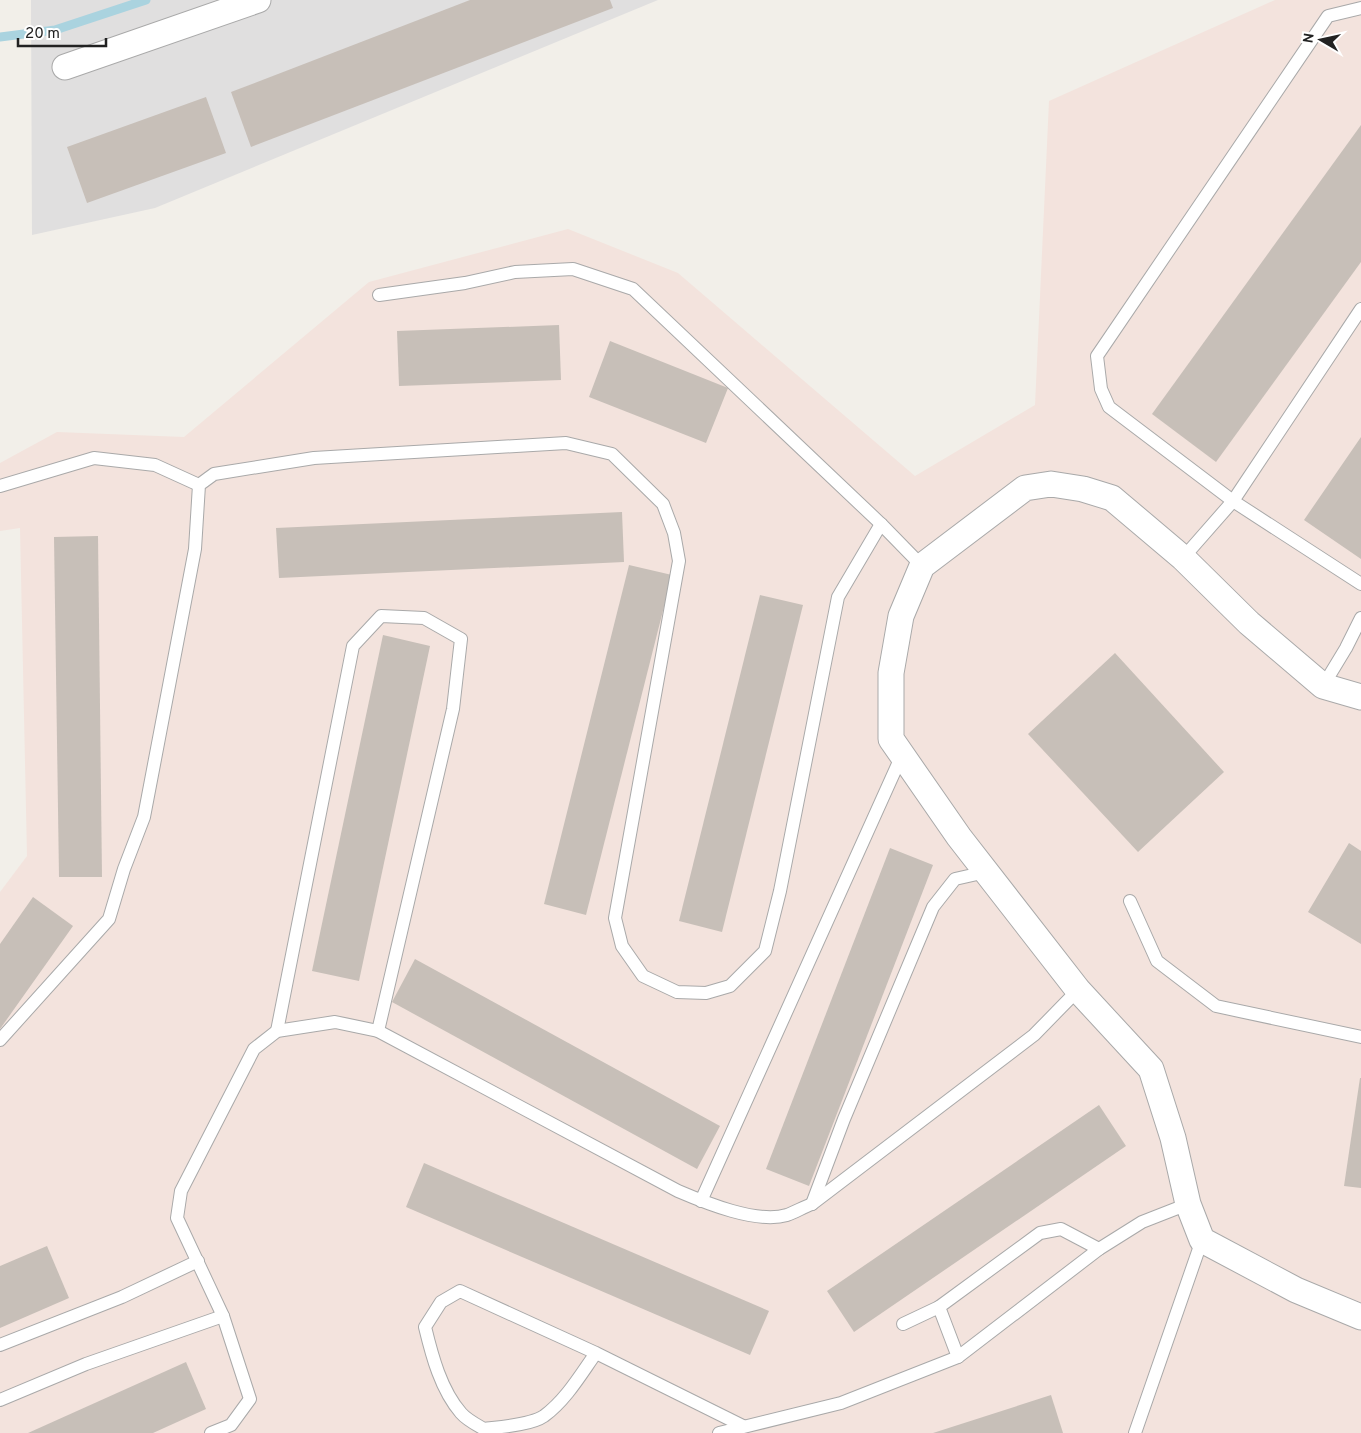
<svg xmlns="http://www.w3.org/2000/svg" width="1361" height="1433" viewBox="0 0 1361 1433" font-family="Overpass,sans-serif">
	<rect width="100%" height="100%" fill="#f2efe9"/>
	<polygon fill="#e0dfdf" points="31,0 658,0 155,208 32,235"/>
	<polygon fill="#f3e3dd" points="1275,0 1361,0 1361,1433 0,1433 0,892 27,856 20,528 0,531 0,463 57,432 184,437 369,282 568,229 678,273 915,476 1035,405 1049,101"/>
	<g fill="none" stroke-linecap="round" stroke-linejoin="round">
		<polyline stroke="#aad3df" stroke-width="9" points="0,37 55,30 146,0"/>
	</g>
	<g fill="#c7bfb8">
		<polygon points="470,0 610,0 613,8 251,147 231,92"/>
		<polygon points="206,97 226,153 87,203 67,147"/>
		<polygon points="1361,125 1361,262 1216,462 1152,414"/>
		<polygon points="559,325 561,380 399,386 397,331"/>
		<polygon points="610,341 728,388 706,443 589,397"/>
		<polygon points="1361,437 1361,559 1304,520"/>
		<polygon points="622,512 624,562 279,578 276,528"/>
		<polygon points="98,536 102,877 59,877 54,537"/>
		<polygon points="629,565 672,575 586,915 544,904"/>
		<polygon points="760,595 803,605 722,932 679,921"/>
		<polygon points="383,635 430,646 359,981 312,971"/>
		<polygon points="1115,653 1224,772 1138,852 1028,734"/>
		<polygon points="1349,843 1361,851 1361,944 1308,912"/>
		<polygon points="890,848 933,865 809,1186 766,1169"/>
		<polygon points="33,897 73,926 0,1029 0,944"/>
		<polygon points="415,959 720,1126 697,1169 392,1002"/>
		<polygon points="1360,1078 1361,1078 1361,1188 1344,1186"/>
		<polygon points="1099,1105 1126,1146 854,1332 827,1291"/>
		<polygon points="424,1163 769,1311 750,1355 406,1207"/>
		<polygon points="47,1246 69,1298 0,1328 0,1266"/>
		<polygon points="186,1362 206,1409 153,1433 28,1433"/>
		<polygon points="1051,1395 1063,1433 933,1433"/>
	</g>
	<g fill="none" stroke-linecap="round" stroke-linejoin="round">
		<defs>
			<g id="lane">
				<polyline points="1361,8 1328,16 1097,356 1101,389 1109,407 1233,501 1361,584"/>
				<polyline points="379,295 465,283 515,272 573,269 633,289 881,524 922,566"/>
				<polyline points="0,486 94,458 155,465 199,485"/>
				<polyline points="1183,558 1233,501 1361,309"/>
				<polyline points="1323,686 1346,648 1361,618"/>
				<polyline points="1130,901 1157,961 1216,1006 1361,1037"/>
				<polyline points="277,1031 353,646 381,616 424,618 461,639 453,709 378,1031"/>
				<polyline points="0,1040 109,919 124,869 144,817 195,549 199,485 214,474 314,458 566,443 612,454 663,504 674,533 679,561 615,918 622,946 643,976 677,992 706,993 730,986 765,951 780,891 838,597 881,524"/>
				<polyline points="701,1201 902,755"/>
				<polyline points="812,1204 844,1119 933,907 955,879 986,872"/>
				<polyline points="903,1324 939,1307"/>
				<polyline points="0,1345 122,1297 198,1261"/>
				<path d="M 596,1353 C 581,1374 566,1400 544,1416 C 531,1425 500,1427 484,1429 C 477,1425 467,1420 461,1413 C 441,1390 432,1356 425,1327 L 441,1302 L 460,1291 L 596,1353 L 743,1426"/>
				<polyline points="958,1357 939,1307 1040,1233 1061,1229 1099,1249"/>
				<polyline points="0,1400 86,1364 223,1316"/>
				<path d="M 211,1433 L 231,1425 L 250,1399 L 223,1316 L 177,1218 L 181,1191 L 254,1049 L 277,1031 L 335,1022 L 378,1031 L 678,1191 C 706,1203 757,1224 787,1215 C 795,1212 804,1207 812,1204 L 1034,1035 L 1078,990"/>
				<polyline points="719,1433 841,1403 958,1357 1099,1249 1142,1222 1188,1204"/>
				<polyline points="1135,1433 1202,1240"/>
			</g>
			<g id="street">
				<polyline points="65,67 258,0"/>
				<polyline points="1361,697 1323,686 1249,623 1183,558 1112,498 1083,489 1051,484 1025,488 922,566 901,616 891,673 891,739 959,837 1078,990 1151,1069 1173,1138 1188,1204 1202,1240 1296,1290 1361,1317"/>
			</g>
		</defs>
		<use href="#lane" stroke="#a9a9a9" stroke-width="14"/>
		<use href="#street" stroke="#a9a9a9" stroke-width="27"/>
		<use href="#lane" stroke="#fff" stroke-width="12"/>
		<use href="#street" stroke="#fff" stroke-width="25"/>
	</g>
	<g transform="translate(1321 40) rotate(279)" stroke="#ffffff" stroke-width="4" paint-order="stroke">
	<path d="M0-4L9 19L0 12L-9 19Z" fill="#222222"/>
	<text y="-8" font-size="14" font-weight="bold" text-anchor="middle" fill="#222222">N</text>
	</g>
	<path d="M18 38v8h88v-8" fill="none" stroke="#222222" stroke-width="2.5"/>
	<text x="25" y="38" font-size="15" fill="#222222" stroke="#ffffff" stroke-width="4" paint-order="stroke">20 m</text>
</svg>
